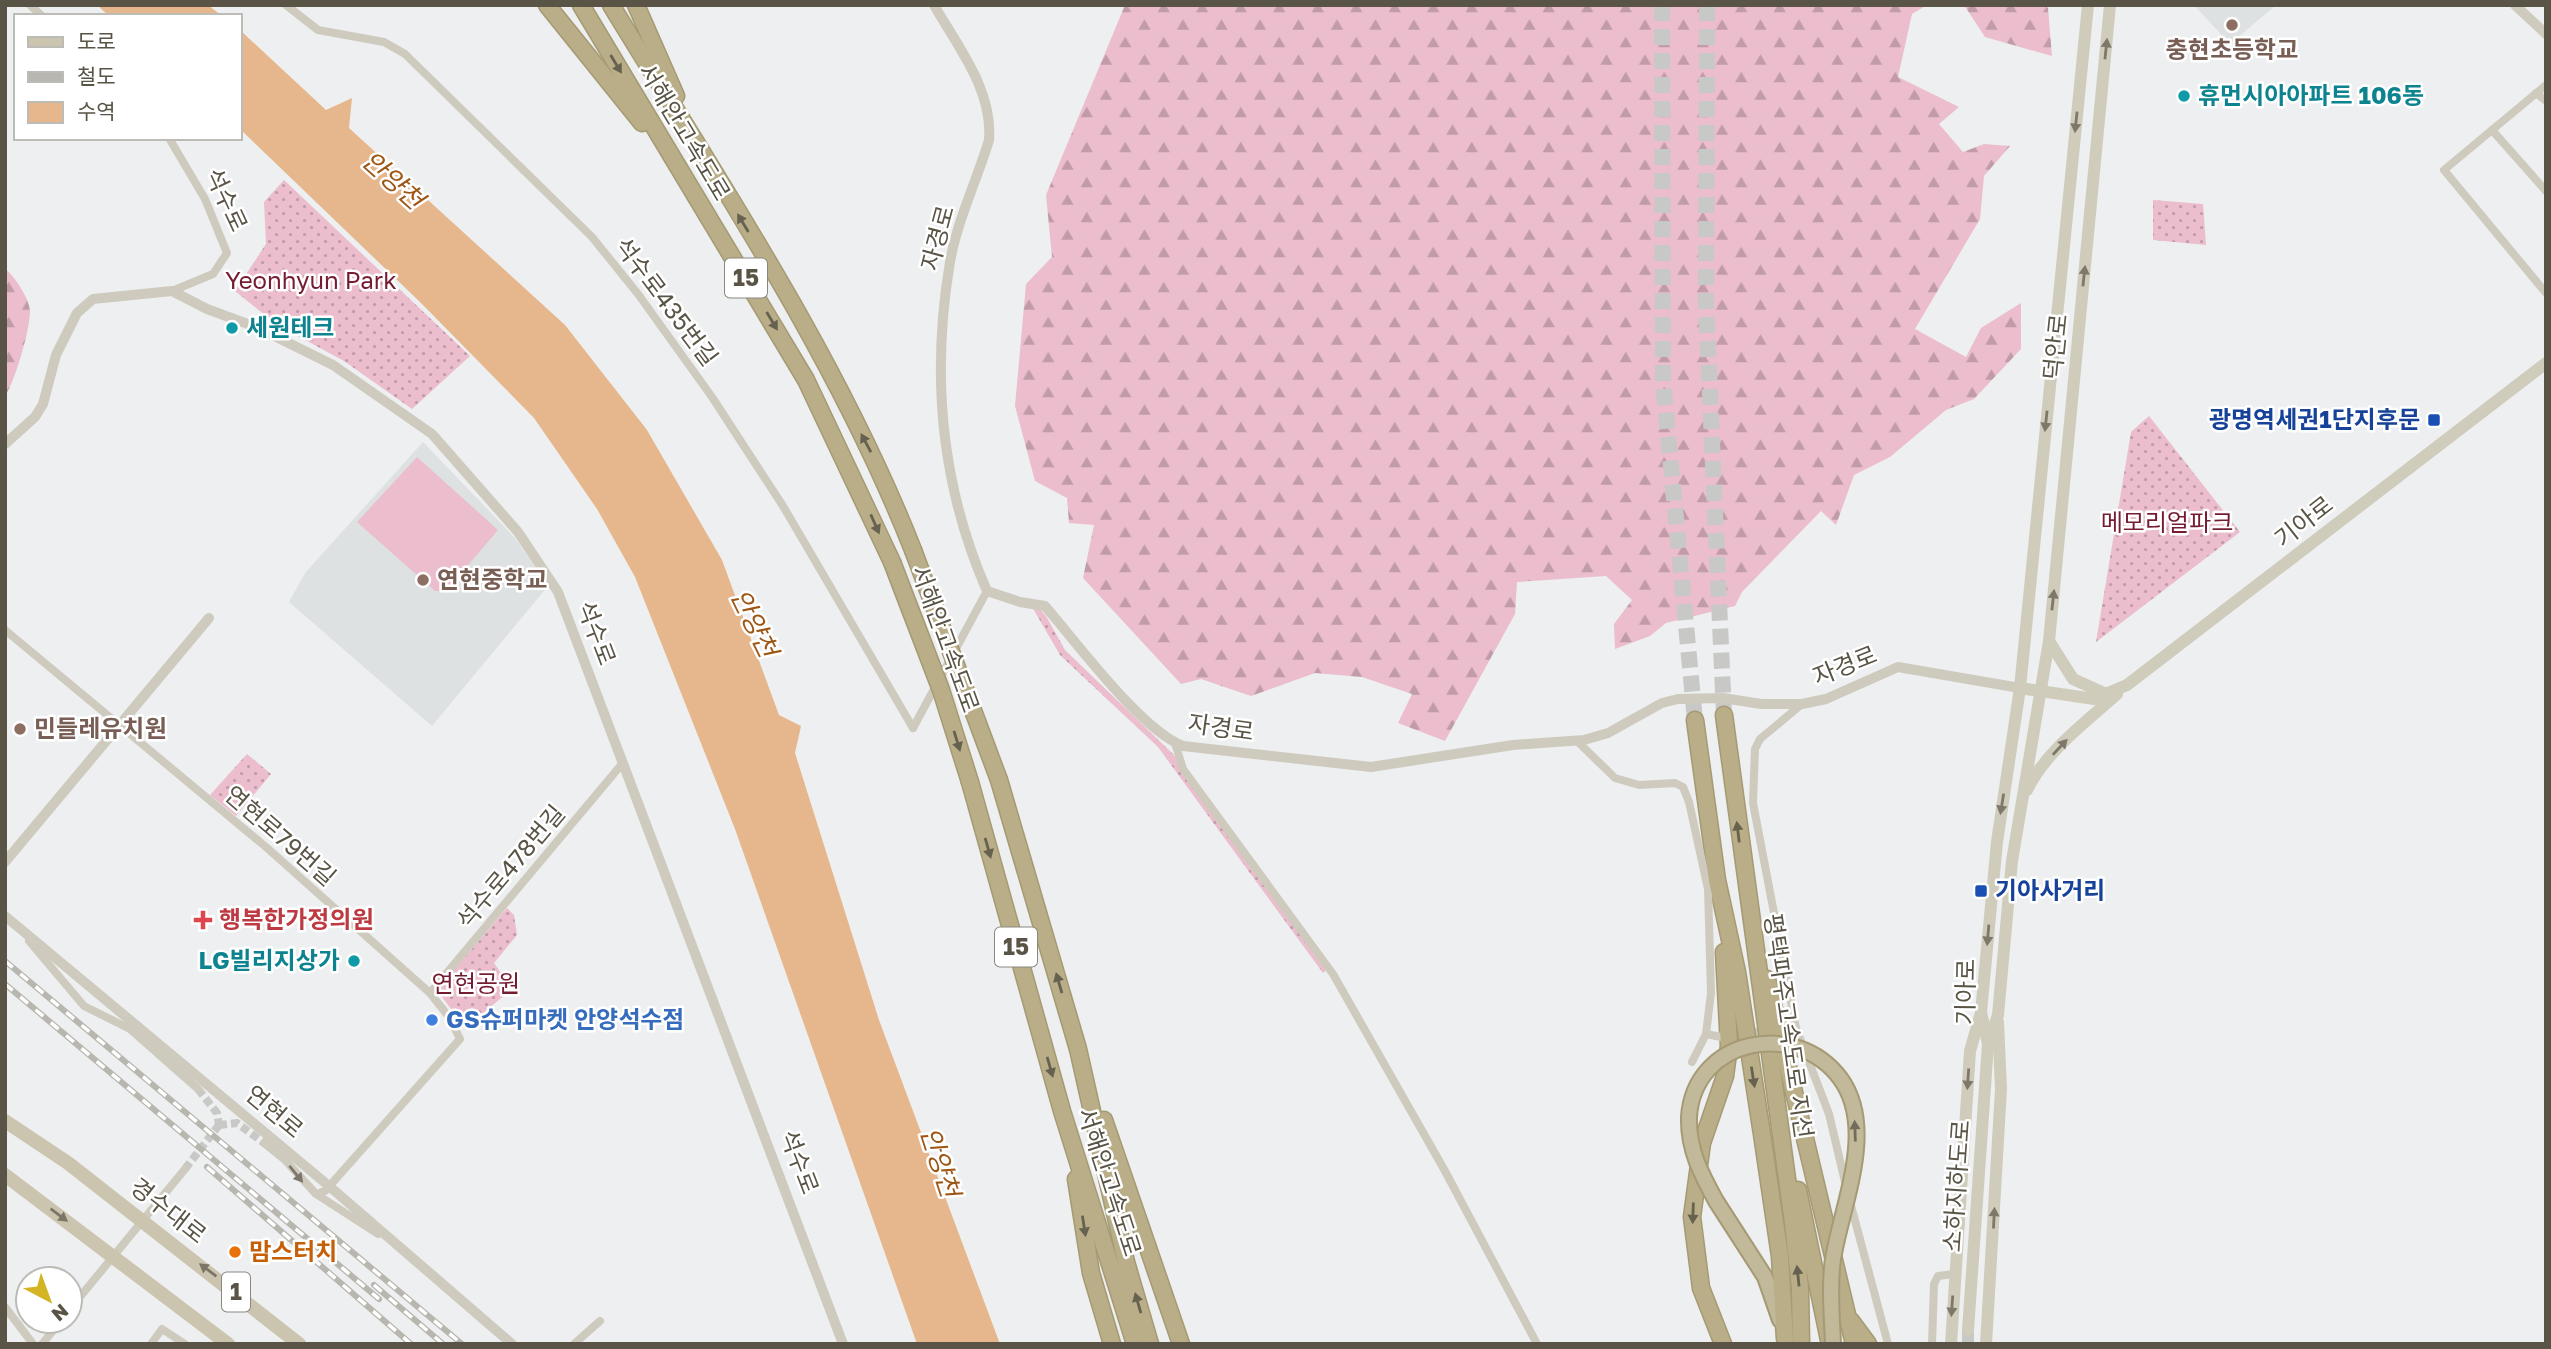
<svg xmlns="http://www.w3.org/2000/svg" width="2551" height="1349" viewBox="0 0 2551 1349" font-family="'Golos Text','Noto Sans KR',sans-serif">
	<defs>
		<pattern id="grass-dots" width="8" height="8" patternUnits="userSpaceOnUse" patternTransform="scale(1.75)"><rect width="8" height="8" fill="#ebbdcd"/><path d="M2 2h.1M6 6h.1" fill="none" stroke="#c19ca8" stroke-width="1.8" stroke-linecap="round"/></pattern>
		<pattern id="forest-firs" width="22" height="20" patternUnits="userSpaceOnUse" patternTransform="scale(1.75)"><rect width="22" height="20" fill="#ebbdcd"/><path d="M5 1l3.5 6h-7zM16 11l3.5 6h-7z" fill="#c19ca8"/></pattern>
	</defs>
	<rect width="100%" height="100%" fill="#edeff0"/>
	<g fill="#dee1e1">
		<polygon points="2194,5 2276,5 2230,44"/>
		<polygon points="423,442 515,538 548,586 432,726 289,602 305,573"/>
	</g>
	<g fill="url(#grass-dots)">
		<polygon points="284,180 470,356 412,409 344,361 276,324 235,291 266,244 264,202"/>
		<polygon points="2153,200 2203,204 2206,245 2153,240"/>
		<polygon points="2149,416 2240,532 2096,642 2131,432"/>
		<polygon points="1031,605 1040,609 1046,616 1065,650 1173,754 1329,968 1323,973 1158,747 1060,655"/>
		<polygon points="247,754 271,774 236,816 210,795"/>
		<polygon points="507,908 514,915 517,935 494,963 512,989 465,1028 437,990"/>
	</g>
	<g fill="url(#forest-firs)">
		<polygon points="1125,5 1927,5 1912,14 1898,77 1959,107 1939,124 1963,152 1984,144 2010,146 1984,176 1980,219 1915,329 1966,357 1981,328 2021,303 2021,349 1974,399 1946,410 1890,457 1854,475 1836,525 1821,511 1742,592 1735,606 1666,623 1650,636 1615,649 1614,624 1632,600 1606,576 1517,582 1515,614 1445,741 1398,723 1412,694 1362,677 1315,673 1251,696 1201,679 1181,684 1083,578 1094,525 1069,523 1067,498 1035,481 1015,406 1026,284 1052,257 1046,195"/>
		<polygon points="1964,5 2044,5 2048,8 2052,56 1985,37"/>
		<path d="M 5,269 C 15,276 29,299 30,311 C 30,330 15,381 5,396 Z"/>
	</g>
	<polygon fill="#ebbdcd" points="417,457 498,530 446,591 435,591 357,522"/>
	<g fill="#e6b78d">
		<polygon points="97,5 208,5 222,16 109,16"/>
		<polygon points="240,30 326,110 352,98 349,128 565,325 647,430 722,560 779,715 801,726 795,753 879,1020 1000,1344 917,1344 735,829 635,577 597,509 534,418 420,302 240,129"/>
	</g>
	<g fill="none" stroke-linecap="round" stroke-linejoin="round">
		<g stroke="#c8c8c6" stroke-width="8" stroke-dasharray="8 4" stroke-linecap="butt">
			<polyline points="1727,1036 1770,1030"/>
			<polyline points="198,1089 217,1113 219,1125"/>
			<polyline points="219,1125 237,1123 264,1143"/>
			<polyline points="185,1169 219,1125"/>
		</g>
		<polyline stroke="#c8c8c6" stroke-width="12" stroke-dasharray="12 6" stroke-linecap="butt" points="1968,1344 1968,1330"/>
		<g stroke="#c8c8c6" stroke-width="16" stroke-dasharray="16 8" stroke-linecap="butt">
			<polyline points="1662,5 1663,382 1695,720"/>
			<polyline points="1707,5 1706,305 1724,715"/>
		</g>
		<defs>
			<polyline id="trunk" points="1716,1201 1765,1277 1780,1320"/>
			<g id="motorway">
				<polyline points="547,5 642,123"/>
				<polyline points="581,5 806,380 892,562"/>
				<path d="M 611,5 C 719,182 837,357 913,550"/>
				<polyline points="636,5 676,96"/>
				<polyline points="1724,715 1793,1223 1800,1288 1801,1344"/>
				<polyline points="1695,720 1717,880 1737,972 1762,1134 1780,1256 1785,1339"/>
				<polyline points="999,780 1078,1049 1126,1262 1150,1344"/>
				<polyline points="970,782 1062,1111 1135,1344"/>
				<polyline points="1767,979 1854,1344"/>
				<polyline points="1104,1120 1181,1344"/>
				<polyline points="1076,1179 1091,1273 1112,1344"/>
				<polyline points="1798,1190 1829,1340"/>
				<polyline points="1851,1321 1868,1344"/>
				<polyline points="1723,1344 1701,1288 1692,1217 1702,1143 1725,1076 1729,1046 1724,952"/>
			</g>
		</defs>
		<use href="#trunk" stroke="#a59a73" stroke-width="18"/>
		<use href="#motorway" stroke="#a59a73" stroke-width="19"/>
		<g stroke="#cecabe" stroke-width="8">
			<polyline points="30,5 42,16"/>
			<polyline points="286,5 318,30 384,42 405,54 592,237 638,294 712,397 783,506 913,728"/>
			<polyline points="2546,85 2444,170 2546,293"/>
			<polyline points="2536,93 2546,101"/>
			<polyline points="2492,130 2546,191"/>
			<polyline points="169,138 205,199 227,253 213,274 172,291"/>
			<polyline points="5,630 266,847 430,993 449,1017 460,1039 325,1191 316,1194 285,1160 264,1143"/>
			<polyline points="1802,704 1760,739 1755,749 1753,803 1796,1028 1829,1114 1846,1186"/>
			<polyline points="913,728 987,591"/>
			<polyline points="1577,741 1615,778 1639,785 1675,783 1683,787 1689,802 1708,889 1711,993 1706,1034 1692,1062"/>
			<polyline points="1175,743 1183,769 1333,974 1445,1171 1537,1344"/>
			<polyline points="29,941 84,1006 130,1029 198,1089"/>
			<polyline points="430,993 622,764"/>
			<polyline points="1706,1034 1721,1037"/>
			<polyline points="316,1194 378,1234"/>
			<polyline points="1849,1198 1888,1344"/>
			<polyline points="5,1307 33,1344"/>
			<polyline points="70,1309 185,1169"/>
			<polyline points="42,1344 61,1321"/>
			<polyline points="151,1344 162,1329 185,1344"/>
			<polyline points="574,1344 600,1321"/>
			<polyline points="1932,1344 1934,1284 1938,1276 1954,1274"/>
		</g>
		<g stroke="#cecabe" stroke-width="10">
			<path d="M 934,5 C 958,47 993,90 989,140 C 977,180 957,221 950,262 C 931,375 941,486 987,591 L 1020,602 L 1045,606 C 1077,643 1141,730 1183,746 L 1371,767 L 1513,745 L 1584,740 L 1608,733 L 1662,703 L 1678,699 L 1723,698 L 1761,704 L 1802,704 L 1826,699 L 1898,667 L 2020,688"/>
			<polyline points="2515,5 2546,34"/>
			<polyline points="5,444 35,417 43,404 56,355 77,313 93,299 172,291 207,309 256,327 333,365 432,434 518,532 558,592 843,1344"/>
			<polyline points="5,862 209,618"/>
			<polyline points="5,916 329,1186 512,1344"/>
		</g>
		<g stroke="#d0ccbb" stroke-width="12">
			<polyline points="2049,641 2073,679 2106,694"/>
			<polyline points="2020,688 2094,699 2127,685 2546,363"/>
			<path d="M 2027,790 C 2046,751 2086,722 2117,694"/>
			<polyline points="1988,1044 1981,1012 1997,842 2020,688 2088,5"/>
			<polyline points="1968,1330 1988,1044 1998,1015 2012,861 2049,641 2110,5"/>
			<polyline points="1951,1344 1970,1051 1980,1016"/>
			<polyline points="1986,1344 2001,1089 1998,1022"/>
		</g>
		<g stroke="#cbc4ae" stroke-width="14">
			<polyline points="5,1121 68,1163 299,1344"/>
			<polyline points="5,1175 228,1344"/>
		</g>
		<use href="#trunk" stroke="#c2b99a" stroke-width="14"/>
		<use href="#motorway" stroke="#b9ae87" stroke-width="16"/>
		<defs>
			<g id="rail">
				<polyline points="5,961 462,1344"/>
				<polyline points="5,984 379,1299"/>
				<polyline points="207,1167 411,1344"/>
				<polyline points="374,1285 443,1344"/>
			</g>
		</defs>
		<use href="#rail" stroke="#b7b6af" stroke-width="6"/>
		<use href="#rail" stroke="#fff" stroke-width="3.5" stroke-dasharray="10" stroke-linecap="butt"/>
		<defs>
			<path id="trunk-bridge" d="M 1716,1201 C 1701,1174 1688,1149 1689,1117 C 1694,1038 1796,1019 1840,1078 C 1877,1128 1842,1204 1833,1259 C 1829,1287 1832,1316 1833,1344"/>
			<g id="motorway-bridge">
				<polyline points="913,550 999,780"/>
				<polyline points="892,562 941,690 970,782"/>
			</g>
		</defs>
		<use href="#trunk-bridge" stroke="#a59a73" stroke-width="18" stroke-linecap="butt"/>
		<use href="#motorway-bridge" stroke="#a59a73" stroke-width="19" stroke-linecap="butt"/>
		<use href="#trunk-bridge" stroke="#c2b99a" stroke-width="14"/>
		<use href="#motorway-bridge" stroke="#b9ae87" stroke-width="16"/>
	</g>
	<defs><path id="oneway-solid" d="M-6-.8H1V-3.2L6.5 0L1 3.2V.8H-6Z" transform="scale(1.75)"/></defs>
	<g fill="#7d7869">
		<use href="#oneway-solid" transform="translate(2106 49) rotate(-84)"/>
		<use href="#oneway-solid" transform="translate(2076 122) rotate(96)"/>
		<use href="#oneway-solid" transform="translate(2084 276) rotate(-84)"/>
		<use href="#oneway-solid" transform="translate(2046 421) rotate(96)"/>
		<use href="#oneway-solid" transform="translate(2053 600) rotate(-84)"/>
		<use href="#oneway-solid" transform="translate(2060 747) rotate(-47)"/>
		<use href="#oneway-solid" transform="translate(2002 804) rotate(99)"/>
		<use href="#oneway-solid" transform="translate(1988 935) rotate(95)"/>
		<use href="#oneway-solid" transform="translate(1968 1079) rotate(94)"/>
		<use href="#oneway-solid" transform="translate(1994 1218) rotate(-87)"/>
		<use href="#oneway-solid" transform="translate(1952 1306) rotate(94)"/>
	</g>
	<g fill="#676250">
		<use href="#oneway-solid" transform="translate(616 64) rotate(59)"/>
		<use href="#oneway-solid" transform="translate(743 223) rotate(-121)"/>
		<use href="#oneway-solid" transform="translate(772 321) rotate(59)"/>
		<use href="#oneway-solid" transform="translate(866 443) rotate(-118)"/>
		<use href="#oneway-solid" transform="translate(875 524) rotate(66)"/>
		<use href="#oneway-solid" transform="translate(957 741) rotate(73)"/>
		<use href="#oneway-solid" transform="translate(1738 832) rotate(-97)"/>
		<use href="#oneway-solid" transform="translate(988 848) rotate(74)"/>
		<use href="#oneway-solid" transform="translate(1059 983) rotate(-106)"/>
		<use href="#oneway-solid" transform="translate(1050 1067) rotate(74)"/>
		<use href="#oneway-solid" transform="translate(1753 1077) rotate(81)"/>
		<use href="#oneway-solid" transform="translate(1693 1213) rotate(92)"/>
		<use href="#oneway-solid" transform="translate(1084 1226) rotate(81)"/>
		<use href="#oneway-solid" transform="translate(1798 1276) rotate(-96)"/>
		<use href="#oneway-solid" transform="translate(1138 1303) rotate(-106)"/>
	</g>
	<use fill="#736d5b" href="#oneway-solid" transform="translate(1855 1131) rotate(-92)"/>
	<use fill="#7c776a" href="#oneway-solid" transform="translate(296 1174) rotate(51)"/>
	<g fill="#7b7665">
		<use href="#oneway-solid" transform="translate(59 1215) rotate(37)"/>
		<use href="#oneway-solid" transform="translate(208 1270) rotate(-143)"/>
	</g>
	<g fill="#8d6e63" stroke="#fff" stroke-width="2.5">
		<circle cx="2232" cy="25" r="7"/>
		<circle cx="423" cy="580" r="7"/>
		<circle cx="20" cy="729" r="7"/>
	</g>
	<g fill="#0f9aa8" stroke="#fff" stroke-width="2.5">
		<circle cx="2184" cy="96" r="7"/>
		<circle cx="232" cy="328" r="7"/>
		<circle cx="354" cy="961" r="7"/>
	</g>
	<g fill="#1a4fb4" stroke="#fff" stroke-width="2.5">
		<rect x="2427" y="413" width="14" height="14" rx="3.5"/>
		<rect x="1974" y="884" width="14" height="14" rx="3.5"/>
	</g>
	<path fill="#e0444e" stroke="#fff" stroke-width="2.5" d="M199.5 909.5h7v7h7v7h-7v7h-7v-7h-7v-7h7z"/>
	<circle fill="#3f7fe0" stroke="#fff" stroke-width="2.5" cx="432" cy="1020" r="7"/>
	<circle fill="#e8710a" stroke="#fff" stroke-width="2.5" cx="235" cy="1252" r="7"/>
	<g text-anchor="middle" stroke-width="5" stroke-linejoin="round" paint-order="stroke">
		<g fill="#fff" stroke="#8b877e" stroke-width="2">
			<rect x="725" y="258.5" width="42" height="39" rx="5"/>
			<rect x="995" y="927.5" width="42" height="39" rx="5"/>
			<rect x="222" y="1272.5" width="28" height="39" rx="5"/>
		</g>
		<g font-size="23" font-weight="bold" fill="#595446">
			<text x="746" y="286">15</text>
			<text x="1016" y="955">15</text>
			<text x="236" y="1300">1</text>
		</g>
		<g font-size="24" font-weight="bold" fill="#785e54" stroke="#fff" text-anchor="start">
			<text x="2232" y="58" text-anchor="middle">충현초등학교</text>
			<text x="437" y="588">연현중학교</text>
			<text x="34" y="737">민들레유치원</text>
		</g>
		<g font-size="24" font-weight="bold" fill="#0d838f" stroke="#fff" text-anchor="start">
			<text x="2198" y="104">휴먼시아아파트 106동</text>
			<text x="246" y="336">세원테크</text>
			<text x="340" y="969" text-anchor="end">LG빌리지상가</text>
		</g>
		<g font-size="24" fill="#595446" stroke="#fff">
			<text transform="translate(684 132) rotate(59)" y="8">서해안고속도로</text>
			<text transform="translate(226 200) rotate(65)" y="8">석수로</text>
			<text transform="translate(938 238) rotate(-75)" y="8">자경로</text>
			<text transform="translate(666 302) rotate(53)" y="8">석수로435번길</text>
			<text transform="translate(2056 347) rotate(-84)" y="8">덕안로</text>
			<text transform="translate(2304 522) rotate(-38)" y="8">기아로</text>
			<text transform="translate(596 633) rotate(69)" y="8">석수로</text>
			<text transform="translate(945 639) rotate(70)" y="8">서해안고속도로</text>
			<text transform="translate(1845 666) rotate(-22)" y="8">자경로</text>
			<text transform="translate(1221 728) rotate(8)" y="8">자경로</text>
			<text transform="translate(280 836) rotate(41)" y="8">연현로79번길</text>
			<text transform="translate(511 867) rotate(-50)" y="8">석수로478번길</text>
			<text transform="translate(1966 992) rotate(-89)" y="8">기아로</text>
			<text transform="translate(1788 1026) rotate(82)" y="8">평택파주고속도로 지선</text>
			<text transform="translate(274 1112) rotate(40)" y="8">연현로</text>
			<text transform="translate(799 1162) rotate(69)" y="8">석수로</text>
			<text transform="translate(1109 1182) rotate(72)" y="8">서해안고속도로</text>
			<text transform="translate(1957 1186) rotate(-86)" y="8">소하지하도로</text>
			<text transform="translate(168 1211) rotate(38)" y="8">경수대로</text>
		</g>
		<g font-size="24" fill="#751c31" stroke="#fff">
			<text x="311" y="289">Yeonhyun Park</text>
			<text x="2167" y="531">메모리얼파크</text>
			<text x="476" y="992">연현공원</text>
		</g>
		<g font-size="24" font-weight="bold" fill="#164399" stroke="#fff" text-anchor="end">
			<text x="2420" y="428">광명역세권1단지후문</text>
			<text x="1995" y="899" text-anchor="start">기아사거리</text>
		</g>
		<g font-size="24" font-weight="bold" fill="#be3a42" stroke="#fff" text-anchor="start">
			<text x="219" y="928">행복한가정의원</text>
		</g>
		<g font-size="24" font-weight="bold" fill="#366cbe" stroke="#fff" text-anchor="start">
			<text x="446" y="1028">GS슈퍼마켓 안양석수점</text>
		</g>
		<g font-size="24" font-weight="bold" fill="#c56008" stroke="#fff" text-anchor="start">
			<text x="249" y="1260">맘스터치</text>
		</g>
		<g font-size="26" font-style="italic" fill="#9e5615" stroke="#fff">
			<text transform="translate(393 180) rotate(42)" y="9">안양천</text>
			<text transform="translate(754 623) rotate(64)" y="9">안양천</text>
			<text transform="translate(940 1162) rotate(72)" y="9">안양천</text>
		</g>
	</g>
	<rect width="2551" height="1349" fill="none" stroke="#595446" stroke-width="14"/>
	<rect x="14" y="14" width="228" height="126" fill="#ffffff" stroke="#bdbbb5" stroke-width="2"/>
	<rect x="28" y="37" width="35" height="10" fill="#cbc4ae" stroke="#bdbbb5" stroke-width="2"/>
	<text x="77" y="49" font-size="21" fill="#595446">도로</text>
	<rect x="28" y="72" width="35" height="10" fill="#b7b6af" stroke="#bdbbb5" stroke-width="2"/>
	<text x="77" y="84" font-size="21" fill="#595446">철도</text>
	<rect x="28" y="102" width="35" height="21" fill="#e6b78d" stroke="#bdbbb5" stroke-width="2"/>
	<text x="77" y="119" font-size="21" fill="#595446">수역</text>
	<g transform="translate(49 1300) rotate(139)"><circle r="33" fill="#ffffff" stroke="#bdbbb5" stroke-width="2"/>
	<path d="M0-5L12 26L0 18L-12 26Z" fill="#d3b524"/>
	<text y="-10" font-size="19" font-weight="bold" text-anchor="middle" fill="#595446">N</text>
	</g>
</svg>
